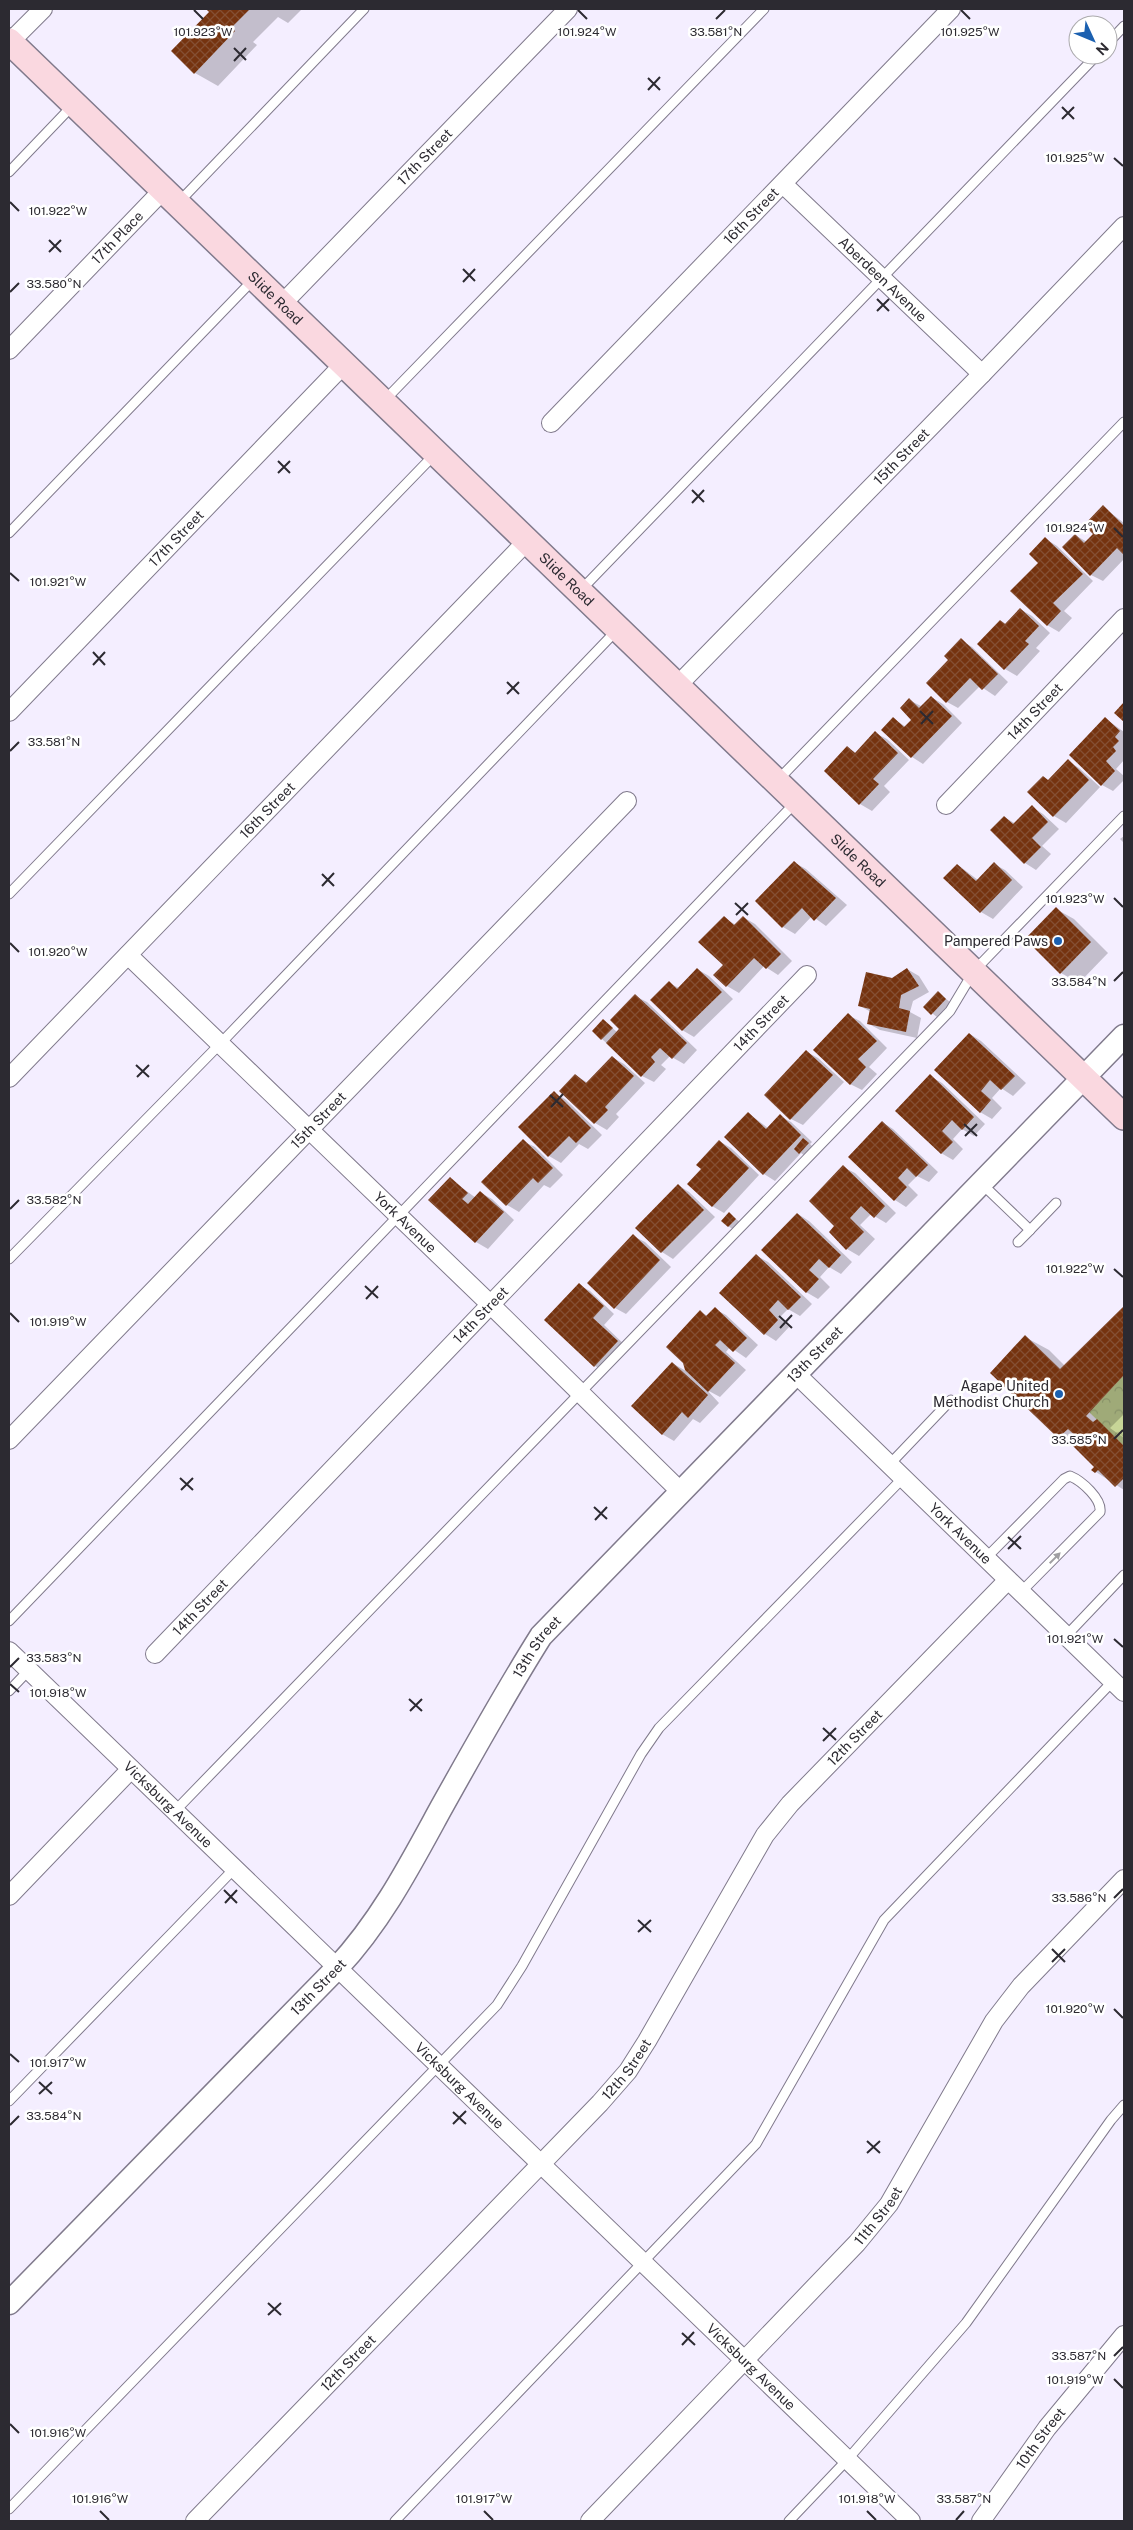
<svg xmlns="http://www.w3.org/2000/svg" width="1133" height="2530" viewBox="0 0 1133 2530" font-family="'Public Sans',sans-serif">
	<defs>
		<pattern id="forest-crowns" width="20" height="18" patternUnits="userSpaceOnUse" patternTransform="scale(1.25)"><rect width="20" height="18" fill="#c7d597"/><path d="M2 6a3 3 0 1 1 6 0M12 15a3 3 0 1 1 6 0" fill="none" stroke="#abb783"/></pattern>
		<pattern id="building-cross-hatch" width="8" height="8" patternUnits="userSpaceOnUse" patternTransform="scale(1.25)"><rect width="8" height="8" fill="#75330f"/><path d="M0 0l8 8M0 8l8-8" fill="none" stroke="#844f33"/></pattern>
	</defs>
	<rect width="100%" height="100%" fill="#f4eeff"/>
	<polygon fill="url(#forest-crowns)" points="1124,1375 1124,1446 1089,1412"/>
	<g fill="#0003">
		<polygon points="208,9 302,9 288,23 278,17 253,42 257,45 218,86 195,73 211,12"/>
		<polygon points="1103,507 1124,523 1124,559 1103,581 1091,575 1075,535 1087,542 1095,534"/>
		<polygon points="1046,539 1057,546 1093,581 1064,611 1072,618 1059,632 1047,625 1040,563"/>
		<polygon points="1020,609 1032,616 1050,633 1036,648 1040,651 1017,676 1005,669 979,644 1001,621 1006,624"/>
		<polygon points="961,640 972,647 1008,682 995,696 980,686 958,708 947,702 950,660"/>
		<polygon points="931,697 943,704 962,723 923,764 912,757 894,719 906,727 913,720 909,700 921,706"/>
		<polygon points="1106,719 1124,732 1124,760 1116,769 1124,776 1124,780 1113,791 1102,785"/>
		<polygon points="875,733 887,739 909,760 884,786 890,792 872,811 860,804 825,771 848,748 856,753"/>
		<polygon points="1068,761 1079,768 1100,787 1066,823 1054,816 1029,792 1043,777 1049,781"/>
		<polygon points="1032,807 1043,814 1059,829 1042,846 1051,854 1036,870 1025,863 1004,817 1016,824"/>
		<polygon points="1124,836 1124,843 1120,839"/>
		<polygon points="795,863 806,869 847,905 826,926 812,916 795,934 783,927 756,901"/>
		<polygon points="994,864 1005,870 1023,887 993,919 981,912 945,878 958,865 978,880"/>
		<polygon points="1056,909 1074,919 1108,953 1079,983 1061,973 1027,939"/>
		<polygon points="743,917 755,924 792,961 778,975 764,966 739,993 727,986 715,975 724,965 724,918 736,925"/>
		<polygon points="697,969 709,976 733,999 694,1037 682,1030 669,983 679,988"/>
		<polygon points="907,969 919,976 929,992 913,1001 910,1012 921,1018 917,1038 880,1030 869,1024 871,1012 860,1006"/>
		<polygon points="938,992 951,1003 937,1017 924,1007"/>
		<polygon points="635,996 647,1002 697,1050 684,1064 670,1056 661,1065 666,1069 654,1082 642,1076 602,1039 604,1021 617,1032"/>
		<polygon points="848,1015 860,1021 887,1048 869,1067 877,1074 862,1090 850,1084"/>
		<polygon points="970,1034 981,1041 1026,1083 1013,1096 1001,1088 992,1098 1002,1108 992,1119 980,1112"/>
		<polygon points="807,1052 818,1058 844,1082 803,1125 791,1119 766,1095"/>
		<polygon points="612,1057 624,1064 645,1083 616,1114 619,1117 607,1130 595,1123 561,1091 575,1075 588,1083"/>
		<polygon points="930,1076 942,1083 985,1124 974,1136 962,1129 953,1139 963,1149 953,1160 941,1153"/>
		<polygon points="554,1093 565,1099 602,1135 588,1149 579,1144 561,1163 549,1156 520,1127"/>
		<polygon points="748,1113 768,1128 780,1116 791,1122 812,1142 810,1144 813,1147 805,1156 801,1153 775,1181 764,1174"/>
		<polygon points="882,1122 893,1129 938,1172 929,1182 917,1176 908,1185 918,1195 906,1207 895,1200 849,1157"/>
		<polygon points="523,1141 535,1147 563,1175 550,1188 544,1185 519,1212 507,1205 483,1182"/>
		<polygon points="719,1141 731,1148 759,1175 724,1213 712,1206 702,1169"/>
		<polygon points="843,1167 855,1173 896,1213 886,1223 871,1214 860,1225 875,1239 859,1256 847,1249 830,1232 836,1226"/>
		<polygon points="450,1179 476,1198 481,1193 492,1199 514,1220 488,1249 476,1242 430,1200"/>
		<polygon points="678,1185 689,1192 715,1217 673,1259 662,1252 636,1228"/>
		<polygon points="729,1214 740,1222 734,1230 728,1226"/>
		<polygon points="798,1214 809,1221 852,1262 841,1274 829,1267 820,1277 830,1287 818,1299 806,1292"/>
		<polygon points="633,1236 645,1242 671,1267 626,1314 615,1308"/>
		<polygon points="757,1256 768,1262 812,1304 800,1316 788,1309 779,1318 789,1327 776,1341 765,1334"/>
		<polygon points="579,1285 590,1291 614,1314 604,1325 629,1349 607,1372 595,1366"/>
		<polygon points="1124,1307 1124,1414 1110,1428 1124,1438 1124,1490 1096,1472 1096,1466 1076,1447 1059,1437 1025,1337 1049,1350 1065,1366"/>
		<polygon points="715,1309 726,1315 758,1345 746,1358 730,1347 726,1352 746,1370 720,1397 707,1390 719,1403 700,1423 693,1419 674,1441 662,1434 672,1363 686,1371 684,1362 700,1312 708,1316"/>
	</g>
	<g fill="url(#building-cross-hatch)">
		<polygon points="206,9 250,9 231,28 235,31 194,74 171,51 209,12"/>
		<polygon points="1103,505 1124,526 1124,555 1117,548 1090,576 1062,547 1075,534 1084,543 1093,534 1084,525"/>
		<polygon points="1045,537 1083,574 1053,603 1061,611 1047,626 1010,591 1038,563 1029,554"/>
		<polygon points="1020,608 1039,626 1025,641 1029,644 1004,670 977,644 1000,620 1005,624"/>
		<polygon points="961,638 998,674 982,690 970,678 946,703 926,683 948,660 944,656"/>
		<polygon points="931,696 952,716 911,758 881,730 893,717 904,727 911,720 900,708 909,698 919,708"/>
		<polygon points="1124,702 1124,722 1114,713"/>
		<polygon points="1105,717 1120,731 1115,737 1119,741 1113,747 1116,751 1106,761 1115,771 1101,786 1069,755"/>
		<polygon points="875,731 898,753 873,779 879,784 859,805 824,771 847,746 855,753"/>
		<polygon points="1068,759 1089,780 1053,817 1027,792 1043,776 1048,780"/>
		<polygon points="1032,805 1048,822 1032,838 1041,847 1024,864 990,830 1004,816 1013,824"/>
		<polygon points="794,861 836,898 814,921 802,908 782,928 755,901"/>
		<polygon points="994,862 1012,880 980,913 943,878 957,864 976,881"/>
		<polygon points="1056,907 1091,942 1060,974 1025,939"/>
		<polygon points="724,916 734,925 743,916 781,954 766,969 754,958 726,987 713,975 723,965 698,942"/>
		<polygon points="697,968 722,992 682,1031 650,1000 669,981 677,989"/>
		<polygon points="907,968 919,986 901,995 899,1008 910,1011 906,1032 867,1024 870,1009 858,1006 866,972 892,978"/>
		<polygon points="938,991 946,999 931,1015 923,1007"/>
		<polygon points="635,994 687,1043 672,1059 660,1048 651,1057 655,1062 641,1077 606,1043 619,1029 610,1020"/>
		<polygon points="848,1013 877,1041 858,1059 866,1067 850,1085 813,1050"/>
		<polygon points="603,1019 613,1028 601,1040 592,1031"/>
		<polygon points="969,1033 1015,1076 1001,1090 990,1080 981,1091 991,1100 980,1113 934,1070"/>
		<polygon points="806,1050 833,1075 790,1120 764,1095"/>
		<polygon points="612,1056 634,1076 605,1107 608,1110 594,1124 559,1091 575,1074 586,1083"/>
		<polygon points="930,1074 974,1117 962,1130 952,1120 942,1131 953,1142 941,1154 895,1111"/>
		<polygon points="554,1091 591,1128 576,1143 569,1136 548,1157 518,1127"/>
		<polygon points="748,1112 766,1129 780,1114 801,1135 763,1175 724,1137"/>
		<polygon points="882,1121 928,1165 916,1177 907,1168 898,1178 907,1187 894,1201 848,1157"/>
		<polygon points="803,1138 809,1143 799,1154 794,1149"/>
		<polygon points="523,1139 553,1168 538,1183 533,1178 506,1206 481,1182"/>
		<polygon points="719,1140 749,1168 712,1207 687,1184 701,1169 696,1165"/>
		<polygon points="843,1165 885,1206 874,1218 861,1206 850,1218 864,1232 846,1250 829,1232 834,1226 809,1201"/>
		<polygon points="450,1177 468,1193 462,1199 468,1204 480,1191 504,1212 475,1243 428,1200"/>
		<polygon points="678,1184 704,1210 661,1253 635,1228"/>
		<polygon points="729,1212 736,1219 728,1227 721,1221"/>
		<polygon points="797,1213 841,1255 829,1268 819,1259 809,1270 819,1279 806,1293 761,1250"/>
		<polygon points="633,1234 660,1260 614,1309 587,1283"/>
		<polygon points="756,1254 801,1297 788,1310 778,1300 769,1310 778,1320 764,1335 719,1293"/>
		<polygon points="579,1283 604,1306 593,1318 618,1341 594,1367 544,1320"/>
		<polygon points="1124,1306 1124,1375 1086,1416 1093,1422 1097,1419 1124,1446 1124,1478 1115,1487 1098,1470 1095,1473 1091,1470 1094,1467 1072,1445 1079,1439 1068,1429 1058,1438 990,1373 1025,1335 1060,1369"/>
		<polygon points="715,1307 747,1338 733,1352 720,1340 715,1345 735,1363 708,1392 685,1370 683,1363 666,1347 700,1310 706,1316"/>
		<polygon points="672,1362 708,1395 688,1418 682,1412 662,1435 631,1406"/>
	</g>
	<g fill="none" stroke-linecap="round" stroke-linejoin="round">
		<defs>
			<g id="service">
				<polyline points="1108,43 1124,26"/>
				<polyline points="9,172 74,104"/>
				<polyline points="178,203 364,9"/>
				<polyline points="383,402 764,9"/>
				<polyline points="9,533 253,280"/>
				<polyline points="580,591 1097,55"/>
				<polyline points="777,781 1124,422"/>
				<polyline points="9,894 435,454"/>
				<polyline points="981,1183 1030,1230 1056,1203"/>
				<polyline points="1018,1242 1030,1230"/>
				<polyline points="9,1259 220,1044 616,631"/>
				<polyline points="889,1465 951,1400"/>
				<path d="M 986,1558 L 1064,1479 L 1070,1476 C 1082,1481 1102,1499 1100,1512 L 1021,1592"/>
				<polyline points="9,1621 795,803"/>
				<polyline points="1066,1636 1124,1575"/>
				<polyline points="9,1691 29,1670"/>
				<polyline points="175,1811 950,1011 974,971 1124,816"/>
				<polyline points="9,2101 234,1869"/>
				<polyline points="9,2509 497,2005 522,1966 641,1754 659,1728 903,1478"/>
				<polyline points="395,2521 756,2144 884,1920 1113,1681"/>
				<polyline points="789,2521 847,2460 966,2323 1111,2120 1124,2105"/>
			</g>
			<g id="minor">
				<polyline points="10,42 43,9"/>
				<path id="s1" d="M 783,184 L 982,374"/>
				<path id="s2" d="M 282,304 L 568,9"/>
				<path id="s3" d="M 9,350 L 163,190"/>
				<path id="s4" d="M 551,423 L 951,9"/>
				<path id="s5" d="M 677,686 L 982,374 L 1124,226"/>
				<path id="s6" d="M 9,712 L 344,364"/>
				<path id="s7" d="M 946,805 L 1124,618"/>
				<path id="s8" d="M 128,955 L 490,1304 L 681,1492"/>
				<path id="s9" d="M 9,1078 L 527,541"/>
				<path id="s10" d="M 796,1374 L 1124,1692"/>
				<path id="s11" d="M 9,1440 L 627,801"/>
				<path id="s12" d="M 9,1651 L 911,2521"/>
				<path id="s13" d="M 155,1654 L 807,975"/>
				<polyline points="9,1896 131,1769"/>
				<path id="s14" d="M 195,2521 L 600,2103 L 628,2071 L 647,2041 L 765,1835 L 790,1804 L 1008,1580"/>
				<path id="s15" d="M 590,2521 L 857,2243 L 889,2204 L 994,2021 L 1021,1986 L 1124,1879"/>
				<path id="s16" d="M 981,2521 L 1047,2428 L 1124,2335"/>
			</g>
			<g id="tertiary">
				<path id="s17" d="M 9,2303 L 337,1968 C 381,1921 410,1865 440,1810 C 473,1751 505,1693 541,1636 L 1124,1036"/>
			</g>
			<g id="secondary">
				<path id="s18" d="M 9,41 L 1124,1117"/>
			</g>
		</defs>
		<use href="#service" stroke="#807a8c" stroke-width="11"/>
		<use href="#minor" stroke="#807a8c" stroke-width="20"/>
		<use href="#tertiary" stroke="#807a8c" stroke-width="25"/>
		<use href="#secondary" stroke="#807a8c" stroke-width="28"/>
		<use href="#service" stroke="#fff" stroke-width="9"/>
		<use href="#minor" stroke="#fff" stroke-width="18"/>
		<use href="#tertiary" stroke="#fff" stroke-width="22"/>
		<use href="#secondary" stroke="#fad8e0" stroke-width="25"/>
	</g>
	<defs><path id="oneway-solid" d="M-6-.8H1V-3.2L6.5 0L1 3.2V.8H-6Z" transform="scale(1.25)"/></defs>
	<use fill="#a09fa2" href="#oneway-solid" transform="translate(1055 1558) rotate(-45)"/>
	<path fill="none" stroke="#2c2a31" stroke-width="2" d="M 194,10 L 203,19M 578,10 L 587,19M 961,10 L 970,19M 716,19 L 725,10M 234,48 L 246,60M 234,61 L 246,48M 648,78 L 660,90M 648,90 L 660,77M 1062,107 L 1074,119M 1062,119 L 1074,107M 1114,158 L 1123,166M 10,202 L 19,211M 49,240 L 61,252M 49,252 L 61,240M 463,269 L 475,281M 463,282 L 475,269M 10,292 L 19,283M 877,299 L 889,311M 877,311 L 889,299M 278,461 L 290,473M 278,473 L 290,461M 692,490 L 704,502M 692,503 L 704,490M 1114,528 L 1123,537M 10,573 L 19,581M 93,652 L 105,665M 93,665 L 105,652M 507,682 L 519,694M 507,694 L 519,682M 920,711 L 933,724M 921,724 L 933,711M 10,751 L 19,742M 322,874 L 334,886M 322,886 L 334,873M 1114,898 L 1123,907M 735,903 L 748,915M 736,915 L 748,903M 10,943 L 19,952M 1114,981 L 1123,972M 136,1065 L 149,1077M 137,1077 L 149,1065M 550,1095 L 563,1107M 551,1107 L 563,1094M 964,1124 L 977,1136M 965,1136 L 977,1124M 10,1209 L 19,1200M 1114,1269 L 1123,1277M 365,1286 L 378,1298M 366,1299 L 378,1286M 10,1313 L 19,1322M 779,1316 L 792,1328M 780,1328 L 792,1315M 1114,1439 L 1123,1430M 180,1478 L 193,1490M 181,1490 L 193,1478M 594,1507 L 607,1519M 595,1520 L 607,1507M 1008,1537 L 1021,1549M 1008,1549 L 1021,1536M 1114,1639 L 1123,1647M 10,1667 L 19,1658M 10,1684 L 19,1692M 409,1699 L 422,1711M 410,1711 L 422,1699M 823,1728 L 836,1740M 823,1741 L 836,1728M 224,1890 L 237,1903M 1114,1898 L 1123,1889M 225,1903 L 237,1890M 638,1920 L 651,1932M 638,1932 L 651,1920M 1052,1949 L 1065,1962M 1052,1962 L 1065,1949M 1114,2009 L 1123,2018M 10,2054 L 19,2062M 39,2082 L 52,2094M 39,2094 L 52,2082M 453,2112 L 466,2124M 453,2124 L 466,2111M 10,2125 L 19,2116M 867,2141 L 880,2153M 867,2153 L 880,2141M 268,2303 L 281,2315M 268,2315 L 281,2303M 682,2333 L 695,2345M 682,2345 L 694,2332M 1114,2356 L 1123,2347M 1114,2379 L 1123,2388M 10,2424 L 19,2433M 100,2511 L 109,2520M 484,2511 L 493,2520M 867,2511 L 876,2520M 956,2520 L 964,2511"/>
	<g fill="#1b60b0" stroke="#fff" stroke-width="2">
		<circle cx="1058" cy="941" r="5"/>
		<circle cx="1059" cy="1394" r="5"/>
	</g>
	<g text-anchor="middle" stroke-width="5" stroke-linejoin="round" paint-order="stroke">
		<g font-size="14" fill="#2c2a31" stroke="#fff">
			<text dy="5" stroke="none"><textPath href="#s2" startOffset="205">17th Street</textPath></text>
			<text dy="5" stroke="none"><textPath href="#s4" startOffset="288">16th Street</textPath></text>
			<text dy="5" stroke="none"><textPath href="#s3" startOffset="156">17th Place</textPath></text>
			<text dy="5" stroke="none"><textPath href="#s1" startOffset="138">Aberdeen Avenue</textPath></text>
			<text dy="5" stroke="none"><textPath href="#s18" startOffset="370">Slide Road</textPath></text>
			<text dy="5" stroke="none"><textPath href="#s5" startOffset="321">15th Street</textPath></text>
			<text dy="5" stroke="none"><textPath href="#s6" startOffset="241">17th Street</textPath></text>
			<text dy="5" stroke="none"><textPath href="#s18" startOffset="775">Slide Road</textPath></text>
			<text dy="5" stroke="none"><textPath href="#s7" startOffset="129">14th Street</textPath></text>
			<text dy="5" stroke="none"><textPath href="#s9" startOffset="372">16th Street</textPath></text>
			<text dy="5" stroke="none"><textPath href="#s18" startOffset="1180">Slide Road</textPath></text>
			<text dy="5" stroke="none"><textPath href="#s13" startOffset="875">14th Street</textPath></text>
			<text dy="5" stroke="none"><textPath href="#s11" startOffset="445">15th Street</textPath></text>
			<text dy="5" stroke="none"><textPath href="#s8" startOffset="385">York Avenue</textPath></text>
			<text dy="5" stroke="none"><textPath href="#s13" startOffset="470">14th Street</textPath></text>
			<text dy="5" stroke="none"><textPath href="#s17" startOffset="1252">13th Street</textPath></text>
			<text dy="5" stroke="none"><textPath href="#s10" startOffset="229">York Avenue</textPath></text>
			<text dy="5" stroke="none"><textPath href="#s13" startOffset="65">14th Street</textPath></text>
			<text dy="5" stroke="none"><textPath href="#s17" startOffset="848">13th Street</textPath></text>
			<text dy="5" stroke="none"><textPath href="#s14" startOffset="1030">12th Street</textPath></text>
			<text dy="5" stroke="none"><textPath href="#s12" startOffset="221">Vicksburg Avenue</textPath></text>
			<text dy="5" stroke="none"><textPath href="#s17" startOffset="442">13th Street</textPath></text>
			<text dy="5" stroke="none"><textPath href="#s14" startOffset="625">12th Street</textPath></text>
			<text dy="5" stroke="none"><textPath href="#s12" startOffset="626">Vicksburg Avenue</textPath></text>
			<text dy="5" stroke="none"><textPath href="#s15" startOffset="420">11th Street</textPath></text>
			<text dy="5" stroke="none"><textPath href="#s14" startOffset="220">12th Street</textPath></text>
			<text dy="5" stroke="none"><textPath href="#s12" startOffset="1031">Vicksburg Avenue</textPath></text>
			<text dy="5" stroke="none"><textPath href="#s16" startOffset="102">10th Street</textPath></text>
		</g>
		<g font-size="14" fill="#2c2a31" stroke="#fff" text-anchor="end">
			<text x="1048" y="946">Pampered Paws</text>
			<text x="1049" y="1391">Agape United<tspan x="1049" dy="16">Methodist Church</tspan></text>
		</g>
	</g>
	<g font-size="12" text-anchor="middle" fill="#2c2a31" stroke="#fff" stroke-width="5" stroke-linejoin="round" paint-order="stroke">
		<text x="203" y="36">101.923°W</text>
		<text x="587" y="36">101.924°W</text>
		<text x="970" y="36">101.925°W</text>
		<text x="716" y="36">33.581°N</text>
		<text x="1075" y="162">101.925°W</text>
		<text x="58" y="215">101.922°W</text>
		<text x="54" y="288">33.580°N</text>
		<text x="1075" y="532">101.924°W</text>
		<text x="58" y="586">101.921°W</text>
		<text x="54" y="746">33.581°N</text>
		<text x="1075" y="903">101.923°W</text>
		<text x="58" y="956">101.920°W</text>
		<text x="1079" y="986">33.584°N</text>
		<text x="54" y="1204">33.582°N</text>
		<text x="1075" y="1273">101.922°W</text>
		<text x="58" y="1326">101.919°W</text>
		<text x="1079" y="1444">33.585°N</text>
		<text x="1075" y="1643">101.921°W</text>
		<text x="54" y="1662">33.583°N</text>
		<text x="58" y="1697">101.918°W</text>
		<text x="1079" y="1902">33.586°N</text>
		<text x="1075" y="2013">101.920°W</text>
		<text x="58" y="2067">101.917°W</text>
		<text x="54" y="2120">33.584°N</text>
		<text x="1079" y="2360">33.587°N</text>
		<text x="1075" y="2384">101.919°W</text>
		<text x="58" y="2437">101.916°W</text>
		<text x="964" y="2503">33.587°N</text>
		<text x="100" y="2503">101.916°W</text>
		<text x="484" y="2503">101.917°W</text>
		<text x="867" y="2503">101.918°W</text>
	</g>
	<rect width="1133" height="2530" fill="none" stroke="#2c2a31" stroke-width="20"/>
	<g transform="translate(1093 40) rotate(134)"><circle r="24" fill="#ffffff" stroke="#abaaad"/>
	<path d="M0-4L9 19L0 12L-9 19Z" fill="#1b60b0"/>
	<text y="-8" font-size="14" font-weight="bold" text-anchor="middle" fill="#2c2a31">N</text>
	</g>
</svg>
